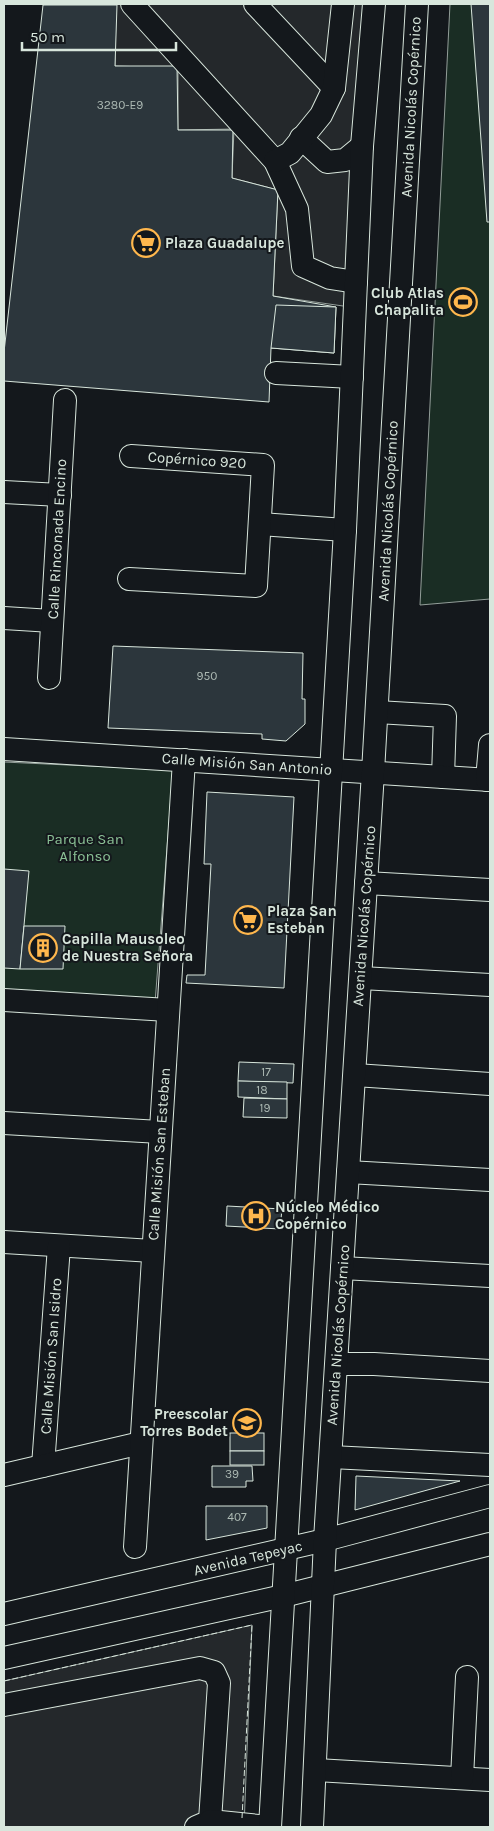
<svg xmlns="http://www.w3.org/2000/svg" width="494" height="1831" viewBox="0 0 494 1831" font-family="Karla,sans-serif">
	<rect width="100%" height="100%" fill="#14181c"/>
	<g fill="#1a2d24" stroke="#939e99">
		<polygon points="450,4 490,4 490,599 420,605"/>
		<polygon points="4,762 173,770 155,1003 4,992"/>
	</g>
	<g fill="#24282b" stroke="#939e99">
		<polygon points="116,4 375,4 357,308 273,296 278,190 232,178 234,129 178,130 178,68 115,66"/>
		<polygon points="252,1625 244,1827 4,1827 4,1681"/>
	</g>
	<g fill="#2c363c" stroke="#d8e6dc">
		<polygon points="471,4 490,4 490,222 487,222"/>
		<polygon points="43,5 117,5 115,66 177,66 178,130 233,130 232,178 278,190 273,296 336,307 334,353 271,348 269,402 4,381 4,352"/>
		<polygon points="276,305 336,307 334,353 271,348"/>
		<polygon points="113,646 303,653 302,699 305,699 305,724 286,741 262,739 262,734 108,728"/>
		<polygon points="207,792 294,797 284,988 186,983 187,975 205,975 211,864 204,864"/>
		<polygon points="4,869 29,871 20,969 4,968"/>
		<polygon points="24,926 65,926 63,969 20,969"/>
		<polygon points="239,1062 294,1064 293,1083 238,1081"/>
		<polygon points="238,1081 287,1082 287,1099 238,1097"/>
		<polygon points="244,1098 287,1099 287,1118 243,1117"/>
		<polygon points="227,1206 282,1209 280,1229 226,1226"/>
		<rect x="230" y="1433" width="34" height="18"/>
		<rect x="230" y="1451" width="34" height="14"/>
		<polygon points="212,1466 252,1466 253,1481 246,1481 246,1487 212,1487"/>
		<polygon points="356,1476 460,1481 355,1510"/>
		<polygon points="206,1506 267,1506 267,1528 206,1540"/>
	</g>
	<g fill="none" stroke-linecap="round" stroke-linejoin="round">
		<defs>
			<g id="minor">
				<polyline points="132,4 275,161 297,209 303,266 330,278 356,282"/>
				<polyline points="255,4 334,88"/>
				<polyline points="301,138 327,162 345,160 362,146"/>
				<polyline points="275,161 290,153 321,115 334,88 343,4"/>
				<polyline points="276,373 352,377"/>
				<polyline points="4,492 60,495"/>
				<polyline points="260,524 345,530"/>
				<polyline points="129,579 256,586 263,465 131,456"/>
				<polyline points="4,618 52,621"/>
				<polyline points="49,678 65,400"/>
				<polyline points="377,712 445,716 443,777"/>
				<polyline points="4,749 490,780"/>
				<polyline points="487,780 490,745"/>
				<polyline points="366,883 490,890"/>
				<polyline points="361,978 490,985"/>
				<polyline points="4,1000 168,1010"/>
				<polyline points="355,1075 490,1084"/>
				<polyline points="4,1123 160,1132"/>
				<polyline points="348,1172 490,1180"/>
				<polyline points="4,1242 153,1251"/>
				<polyline points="342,1268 490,1276"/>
				<polyline points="337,1364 374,1364 490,1371"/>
				<polyline points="331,1457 490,1465"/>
				<polyline points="43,1466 59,1246"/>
				<polyline points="4,1475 141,1443"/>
				<polyline points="135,1547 184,760"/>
				<polyline points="4,1614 325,1540 490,1496"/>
				<polyline points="4,1658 283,1596 490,1544"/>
				<polyline points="4,1705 200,1668 214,1672 219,1683 210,1821 196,1827"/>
				<polyline points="316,1770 490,1780"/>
				<polyline points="462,1778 467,1677"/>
				<polyline points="210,1821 269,1827"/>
				<polyline points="270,1827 345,530 362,146 374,4"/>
				<polyline points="312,1827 325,1540 373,772 417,4"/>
			</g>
		</defs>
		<use href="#minor" stroke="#d8e6dc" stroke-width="24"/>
		<use href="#minor" stroke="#14181c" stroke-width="22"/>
		<polyline stroke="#d8e6dc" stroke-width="1" stroke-dasharray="6 2.5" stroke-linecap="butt" points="4,1681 252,1625 242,1818"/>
	</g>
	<defs>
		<symbol id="supermarket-ring" viewBox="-11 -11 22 22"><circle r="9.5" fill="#14181c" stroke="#ffb74d" stroke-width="1.5"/><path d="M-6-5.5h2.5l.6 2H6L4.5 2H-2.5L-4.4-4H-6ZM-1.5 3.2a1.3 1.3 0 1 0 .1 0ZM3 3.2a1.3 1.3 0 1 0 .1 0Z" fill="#ffb74d"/></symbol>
		<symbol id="stadium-ring" viewBox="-11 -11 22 22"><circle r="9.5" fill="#14181c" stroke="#ffb74d" stroke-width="1.5"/><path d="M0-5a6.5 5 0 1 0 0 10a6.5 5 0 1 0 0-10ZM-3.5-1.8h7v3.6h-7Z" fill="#ffb74d"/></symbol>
		<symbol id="building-ring" viewBox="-11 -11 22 22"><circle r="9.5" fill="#14181c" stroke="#ffb74d" stroke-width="1.5"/><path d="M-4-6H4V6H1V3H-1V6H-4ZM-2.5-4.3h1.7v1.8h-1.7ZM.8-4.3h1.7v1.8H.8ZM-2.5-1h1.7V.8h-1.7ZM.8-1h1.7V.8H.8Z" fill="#ffb74d"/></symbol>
		<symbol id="hospital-ring" viewBox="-11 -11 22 22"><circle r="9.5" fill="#14181c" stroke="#ffb74d" stroke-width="1.5"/><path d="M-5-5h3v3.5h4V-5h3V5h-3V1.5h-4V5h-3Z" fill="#ffb74d"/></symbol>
		<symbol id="school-ring" viewBox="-11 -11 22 22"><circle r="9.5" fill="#14181c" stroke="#ffb74d" stroke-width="1.5"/><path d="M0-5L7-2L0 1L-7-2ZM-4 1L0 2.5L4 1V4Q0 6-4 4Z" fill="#ffb74d"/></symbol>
	</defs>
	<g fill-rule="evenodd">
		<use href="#supermarket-ring" x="130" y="227" width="32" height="32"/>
		<use href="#stadium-ring" x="447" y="286" width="32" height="32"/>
		<use href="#supermarket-ring" x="232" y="904" width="32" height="32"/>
		<use href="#building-ring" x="27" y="932" width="32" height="32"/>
		<use href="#hospital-ring" x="240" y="1200" width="32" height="32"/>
		<use href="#school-ring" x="231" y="1407" width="32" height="32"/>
	</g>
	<g text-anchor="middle" stroke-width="4" stroke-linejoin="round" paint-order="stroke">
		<g font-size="12" fill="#adbab4">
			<text x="120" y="109">3280-E9</text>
			<text x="207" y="680">950</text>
			<text x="266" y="1076">17</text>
			<text x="262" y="1094">18</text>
			<text x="265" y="1112">19</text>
			<text x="232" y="1478">39</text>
			<text x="237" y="1521">407</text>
		</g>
		<g font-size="15" fill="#d8e6dc" stroke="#14181c">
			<text transform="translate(411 107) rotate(-87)" y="5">Avenida Nicolás Copérnico</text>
			<text transform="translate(197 460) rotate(4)" y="5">Copérnico 920</text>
			<text transform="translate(388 511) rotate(-87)" y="5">Avenida Nicolás Copérnico</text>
			<text transform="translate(57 539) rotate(-87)" y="5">Calle Rinconada Encino</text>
			<text transform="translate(247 764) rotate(4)" y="5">Calle Misión San Antonio</text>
			<text transform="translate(364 916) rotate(-86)" y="5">Avenida Nicolás Copérnico</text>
			<text transform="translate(159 1154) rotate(-86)" y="5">Calle Misión San Esteban</text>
			<text transform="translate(338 1335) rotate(-86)" y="5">Avenida Nicolás Copérnico</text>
			<text transform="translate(51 1356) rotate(-86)" y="5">Calle Misión San Isidro</text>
			<text transform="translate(248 1558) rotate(-13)" y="5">Avenida Tepeyac</text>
		</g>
		<g font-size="15" font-weight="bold" fill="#d8e6dc" stroke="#14181c" text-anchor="start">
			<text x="165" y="248">Plaza Guadalupe</text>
			<text x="444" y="298" text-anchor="end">Club Atlas<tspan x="444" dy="17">Chapalita</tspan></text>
			<text x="267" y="916">Plaza San<tspan x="267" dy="17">Esteban</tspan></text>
			<text x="62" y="944">Capilla Mausoleo<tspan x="62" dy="17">de Nuestra Señora</tspan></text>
			<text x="275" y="1212">Núcleo Médico<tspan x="275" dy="17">Copérnico</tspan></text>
			<text x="228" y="1419" text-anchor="end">Preescolar<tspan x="228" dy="17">Torres Bodet</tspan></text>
		</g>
		<g font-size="15" fill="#8ac095" stroke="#14181c">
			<text x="85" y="844">Parque San<tspan x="85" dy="17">Alfonso</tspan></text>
		</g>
	</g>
	<rect width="494" height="1831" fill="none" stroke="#d8e6dc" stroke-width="10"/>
	<path d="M22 42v8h154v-8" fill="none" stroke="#d8e6dc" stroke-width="2.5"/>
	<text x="30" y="42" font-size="15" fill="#d8e6dc" stroke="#14181c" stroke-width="4" paint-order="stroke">50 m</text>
</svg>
